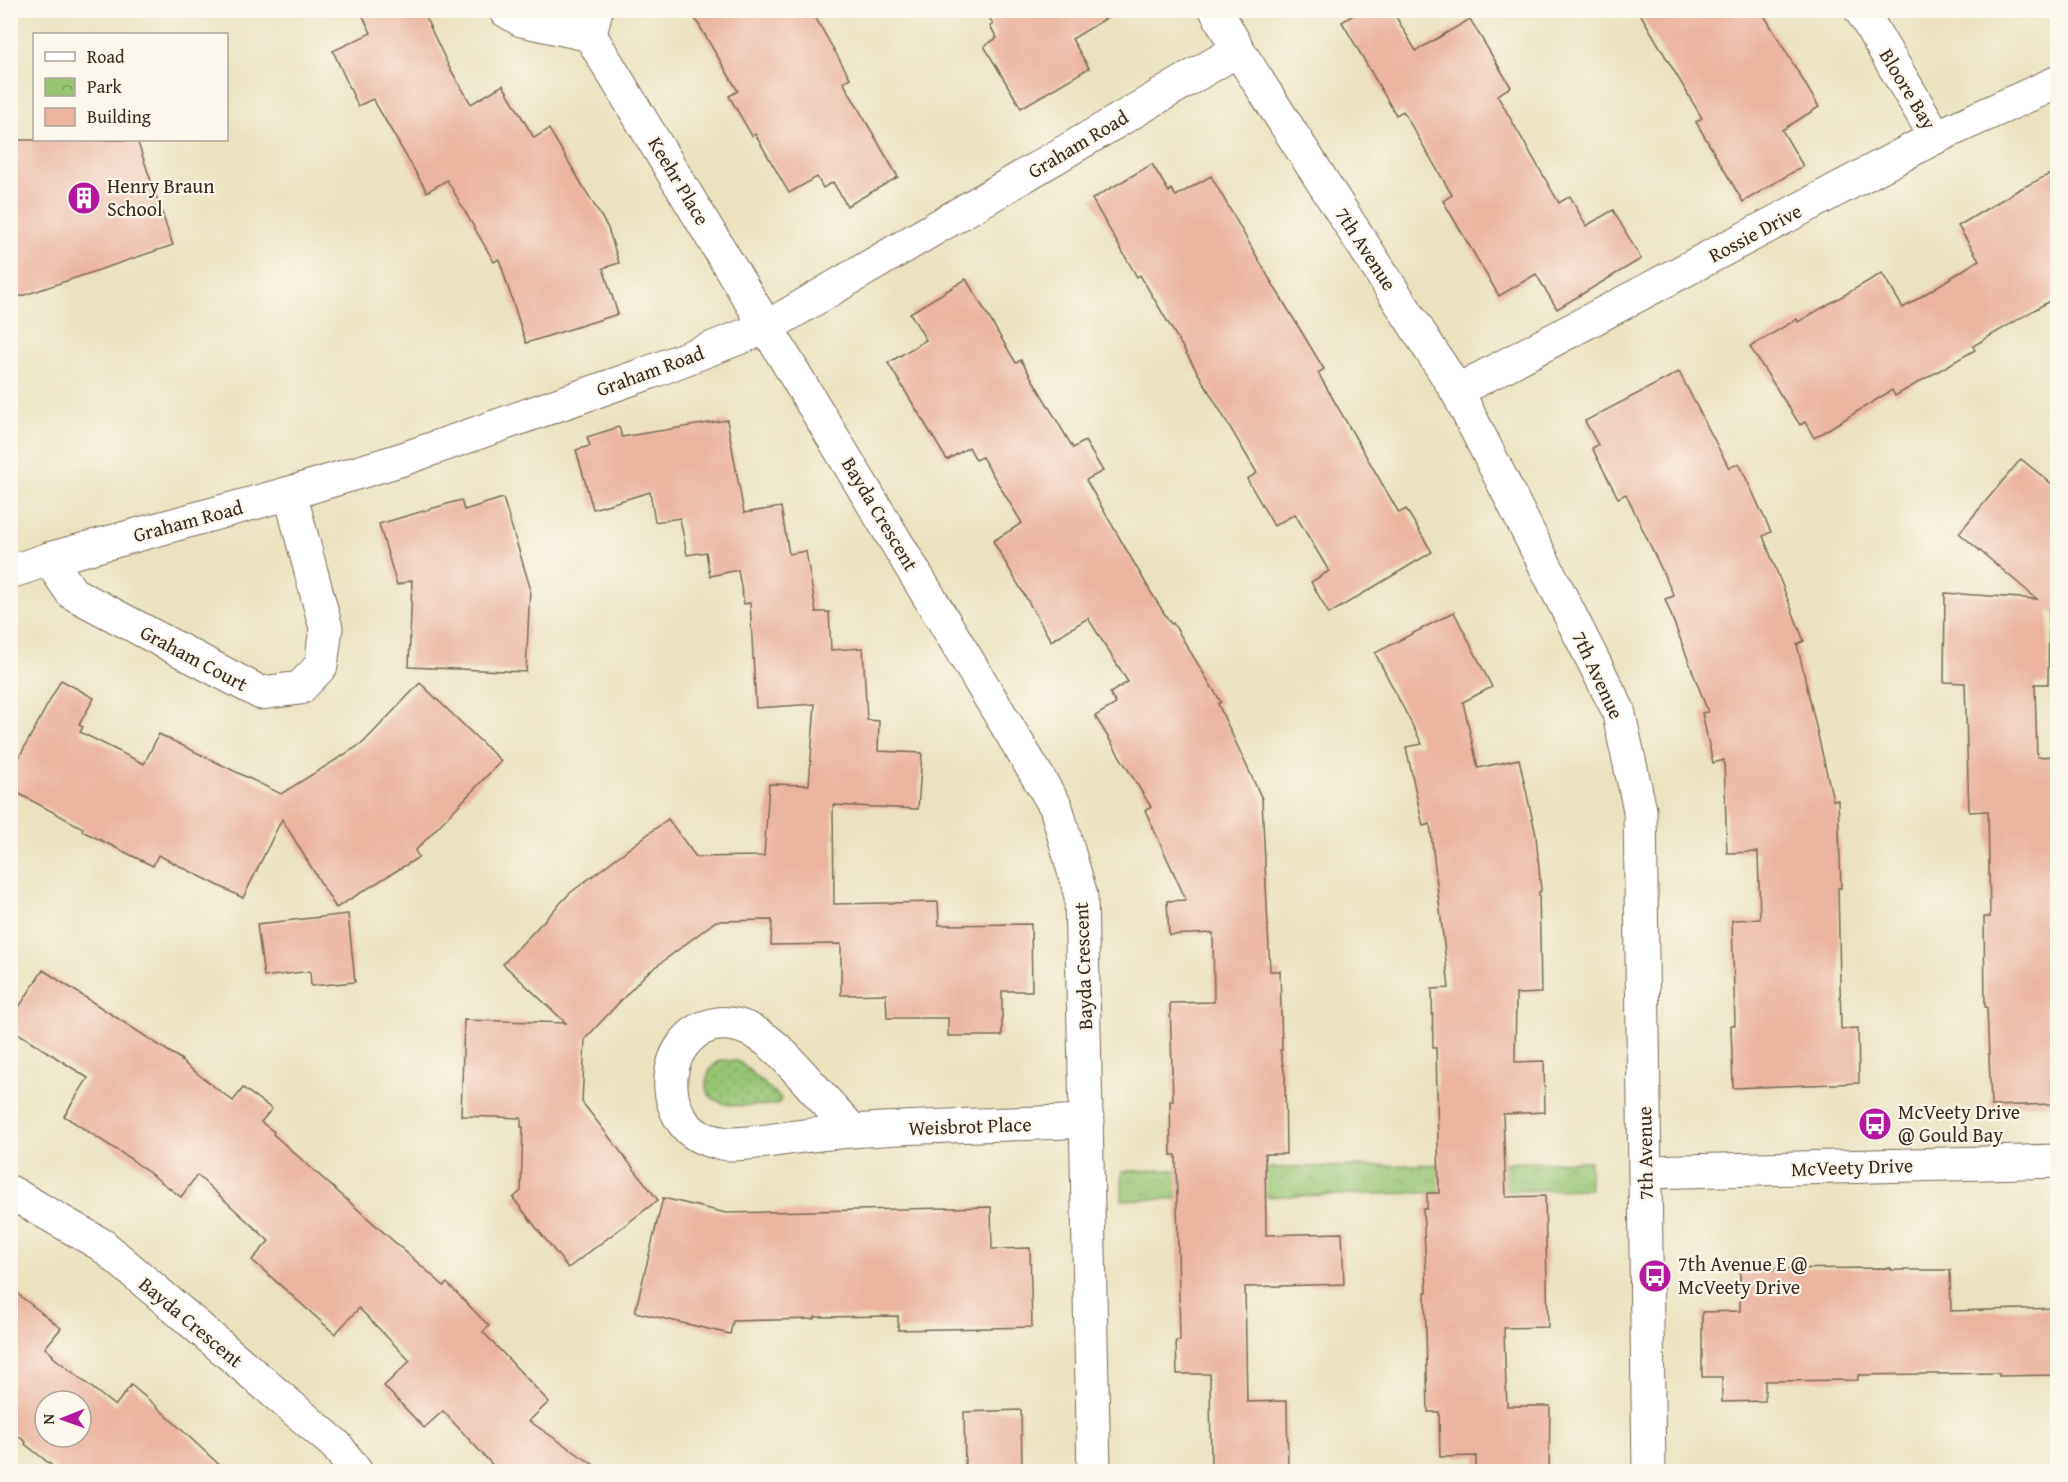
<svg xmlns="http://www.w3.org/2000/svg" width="2068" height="1482" viewBox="0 0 2068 1482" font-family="'Gentium Book Plus',serif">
	<defs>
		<pattern id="grass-dots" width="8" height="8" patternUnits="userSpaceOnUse" patternTransform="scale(1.5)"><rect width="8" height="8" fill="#97c573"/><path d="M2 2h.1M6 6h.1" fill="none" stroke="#7ca05e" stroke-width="1.8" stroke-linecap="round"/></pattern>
		<pattern id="park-crowns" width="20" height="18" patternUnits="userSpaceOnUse" patternTransform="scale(1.5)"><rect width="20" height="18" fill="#97c573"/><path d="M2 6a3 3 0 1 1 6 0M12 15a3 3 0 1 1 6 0" fill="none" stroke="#7ca05e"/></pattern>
	</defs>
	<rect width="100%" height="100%" fill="#fbf7ec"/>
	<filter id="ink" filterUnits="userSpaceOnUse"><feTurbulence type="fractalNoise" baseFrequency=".0167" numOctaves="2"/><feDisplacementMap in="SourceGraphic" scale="12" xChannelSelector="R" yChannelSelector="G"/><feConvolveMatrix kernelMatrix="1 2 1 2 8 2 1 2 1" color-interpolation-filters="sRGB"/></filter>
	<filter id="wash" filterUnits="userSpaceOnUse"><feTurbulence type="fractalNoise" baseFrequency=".008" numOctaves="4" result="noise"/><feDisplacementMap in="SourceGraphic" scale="24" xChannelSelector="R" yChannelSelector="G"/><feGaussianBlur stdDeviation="1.35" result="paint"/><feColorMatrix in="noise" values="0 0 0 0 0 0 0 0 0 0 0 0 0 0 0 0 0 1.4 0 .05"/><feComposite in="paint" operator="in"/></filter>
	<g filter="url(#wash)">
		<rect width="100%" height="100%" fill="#ece2c0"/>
		<path fill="url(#grass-dots)" stroke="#697848" stroke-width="1.5" d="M 721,1060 L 737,1061 L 741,1063 L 779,1097 L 781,1099 L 780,1103 L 775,1105 C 755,1105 700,1114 707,1078 C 709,1070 713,1064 721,1060 Z"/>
		<polygon fill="url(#park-crowns)" stroke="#697848" stroke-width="1.5" points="1590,1161 1590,1189 1122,1200 1122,1171"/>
		<g id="blocks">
			<g fill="#ebb49f" fill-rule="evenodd">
				<polygon points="360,10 422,10 449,67 471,104 503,85 534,138 549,129 608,228 619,263 603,268 618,314 526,343 499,259 494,262 447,180 427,192 373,99 358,106 333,51 371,33"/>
				<polygon points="690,10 811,10 850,78 843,82 898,177 847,206 833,182 823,188 817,177 789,193 755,134 752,136 729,96 738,91"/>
				<polygon points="985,10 1120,10 1072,39 1089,68 1021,108 984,46 997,38 990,26 993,24"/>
				<polygon points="1361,10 1392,10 1416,51 1470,19 1511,87 1497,95 1559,203 1570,196 1586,226 1613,210 1641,259 1557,309 1536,274 1499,296 1443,201 1452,195 1403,111 1396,115 1342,22"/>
				<polygon points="1638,10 1761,10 1819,107 1782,130 1803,166 1743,202 1696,122 1702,118"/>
				<polygon points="10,140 137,140 173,245 10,300"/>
				<polygon points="1152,164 1169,192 1171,189 1176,196 1211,176 1269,278 1324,369 1318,373 1399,513 1406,509 1432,552 1329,614 1311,582 1329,571 1295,514 1274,526 1247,479 1257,473 1140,275 1137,277 1092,199"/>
				<polygon points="2058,170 2058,296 1973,346 1975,350 1895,396 1892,390 1814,438 1805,422 1800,425 1750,347 1797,319 1798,322 1882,273 1903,308 1979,260 1958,226 2018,190"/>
				<polygon points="966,279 1016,363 1021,360 1073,448 1085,441 1103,471 1086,480 1152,594 1171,624 1173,623 1221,702 1218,704 1262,799 1270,971 1280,971 1282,1050 1280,1050 1285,1076 1286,1154 1265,1154 1266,1235 1342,1233 1344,1284 1245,1287 1247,1402 1287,1401 1288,1472 1211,1472 1210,1374 1177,1374 1176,1341 1180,1341 1176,1155 1171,1155 1170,1101 1173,1101 1170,1003 1214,1002 1213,933 1169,935 1167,901 1186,900 1145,810 1151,807 1095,716 1116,704 1110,693 1128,682 1088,618 1051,641 993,541 1022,523 982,457 976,460 969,447 947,460 888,363 926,340 910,313"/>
				<polygon points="1679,372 1729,468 1739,463 1771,532 1763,536 1804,641 1797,644 1833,800 1838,800 1841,888 1838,888 1841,1029 1858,1028 1859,1083 1733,1088 1731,1025 1735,1025 1732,920 1760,919 1758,852 1727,853 1724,760 1713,763 1702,713 1708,712 1665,599 1674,596 1626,494 1618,498 1592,448 1598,445 1585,421"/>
				<polygon points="727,420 744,513 781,507 789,554 806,551 816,612 829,612 831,650 863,648 867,720 879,721 878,751 922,753 918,809 833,805 834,904 938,902 939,925 1031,924 1032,991 1002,991 1002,1036 948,1036 948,1018 887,1018 886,994 841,995 841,944 771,945 772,920 716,921 645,975 585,1039 582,1102 658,1200 568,1268 513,1198 521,1191 523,1127 521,1127 521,1118 461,1116 464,1020 566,1023 503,964 570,893 668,819 696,857 764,856 769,784 809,785 815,704 756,708 750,603 744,604 738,570 710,576 706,552 687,555 680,518 655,522 650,492 593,509 576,450 590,446 587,437 619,427 622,437"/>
				<polygon points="2021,459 2058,489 2058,617 2049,610 2048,684 2035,684 2037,757 2058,756 2058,1070 2055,1070 2055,1075 2052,1075 2053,1104 1991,1106 1987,1007 1985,1007 1984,917 1990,917 1988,811 1969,812 1965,683 1944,682 1945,593 2037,599 1959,533"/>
				<polygon points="503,498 530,587 526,672 409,667 412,580 397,585 379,524 461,500 464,510"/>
				<polygon points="1454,612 1492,687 1463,702 1478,768 1519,759 1536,835 1541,891 1539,892 1541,993 1516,994 1515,1062 1544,1061 1545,1112 1503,1114 1506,1197 1545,1196 1548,1327 1504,1328 1505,1362 1507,1406 1550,1406 1549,1472 1476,1472 1476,1456 1440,1457 1439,1412 1428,1412 1425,1292 1427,1292 1423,1209 1427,1209 1427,1193 1439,1193 1436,1048 1433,1048 1432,989 1449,988 1430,824 1423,826 1406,747 1422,744 1375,653"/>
				<polygon points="61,680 94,698 79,725 83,727 80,732 144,764 159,734 281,794 363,743 420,683 501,761 415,851 419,857 336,908 282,819 243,898 158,855 153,866 82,831 83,828 10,789 10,774"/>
				<polygon points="348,914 355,982 311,986 310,971 264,977 257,924"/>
				<polygon points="43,970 182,1060 181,1061 233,1101 243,1088 272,1109 261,1122 274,1132 273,1134 444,1286 447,1283 489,1326 483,1332 549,1402 529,1421 604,1472 499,1472 443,1411 424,1428 384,1386 410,1361 359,1308 335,1334 252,1260 269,1241 197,1175 181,1197 131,1159 64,1116 88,1078 10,1028 10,1021"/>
				<polygon points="663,1198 726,1213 991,1207 992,1249 1030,1248 1032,1327 898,1330 898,1316 815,1317 815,1319 733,1321 730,1334 635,1312"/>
				<polygon points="1891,1268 1891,1270 1950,1270 1951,1311 2058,1308 2058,1375 1999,1376 1999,1373 1858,1375 1858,1380 1765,1381 1765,1401 1722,1402 1722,1377 1702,1377 1702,1312 1740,1311 1740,1269"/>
				<path d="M 10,1288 L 61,1328 L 45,1348 L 53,1355 L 52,1356 L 115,1406 L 131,1385 L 155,1405 L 227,1472 L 60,1472 L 25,1444 L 26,1442 L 10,1430 ZM 45,1401 L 81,1401 L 81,1437 L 45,1437 Z"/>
				<polygon points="1021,1410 1022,1465 965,1466 964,1412"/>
			</g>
		</g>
	</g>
	<g filter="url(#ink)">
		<use href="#blocks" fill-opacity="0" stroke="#796a57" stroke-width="1.5"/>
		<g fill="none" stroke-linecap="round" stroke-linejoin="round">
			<defs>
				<g id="minor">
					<polyline points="505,10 521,20 590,35 596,10"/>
					<polyline points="1861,10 1936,137"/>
					<polyline points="590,35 1056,807 1081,896 1094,1472"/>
					<polyline points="1457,391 1936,137 2058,82"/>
					<polyline points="49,559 72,593 261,693 300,688 321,666 326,628 290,493"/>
					<polyline points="10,572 49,559 290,493 403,459 648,373 767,327 1238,50"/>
					<path d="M 853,1131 C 835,1112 818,1093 801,1074 C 787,1059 773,1042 754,1032 C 693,999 648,1071 683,1122 C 692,1135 707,1141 722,1143 C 736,1146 752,1142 767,1141 C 795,1137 824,1133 852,1131 C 930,1125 1009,1125 1088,1121"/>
					<polyline points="1646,1172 2058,1161"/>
					<polyline points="10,1192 102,1245 336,1445 356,1472"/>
				</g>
				<polyline id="tertiary" points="1216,10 1238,50 1457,391 1618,710 1640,810 1649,1472"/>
			</defs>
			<use href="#minor" stroke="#796a57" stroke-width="35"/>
			<use href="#tertiary" stroke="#796a57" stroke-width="35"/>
			<use href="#minor" stroke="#fff" stroke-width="33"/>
			<use href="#tertiary" stroke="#fff" stroke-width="33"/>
		</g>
	</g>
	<defs>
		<symbol id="building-disc" viewBox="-11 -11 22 22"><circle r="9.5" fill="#b5179e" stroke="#fbf7ec"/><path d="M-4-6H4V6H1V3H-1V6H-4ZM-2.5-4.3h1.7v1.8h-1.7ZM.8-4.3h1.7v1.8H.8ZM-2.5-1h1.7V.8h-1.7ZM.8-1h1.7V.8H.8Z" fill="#fff"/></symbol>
		<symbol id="bus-disc" viewBox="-11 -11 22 22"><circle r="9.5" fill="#b5179e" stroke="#fbf7ec"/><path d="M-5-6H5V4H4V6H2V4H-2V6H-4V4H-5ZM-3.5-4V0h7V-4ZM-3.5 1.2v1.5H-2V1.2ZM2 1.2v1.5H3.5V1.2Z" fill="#fff"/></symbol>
	</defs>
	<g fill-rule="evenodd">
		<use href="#building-disc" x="65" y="179" width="38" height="38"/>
		<use href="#bus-disc" x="1856" y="1105" width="38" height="38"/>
		<use href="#bus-disc" x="1636" y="1257" width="38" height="38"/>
	</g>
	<g text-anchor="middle" stroke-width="4.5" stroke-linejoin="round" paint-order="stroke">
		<g font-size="20" fill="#3b2a1e" stroke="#fbf7ec">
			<text transform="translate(1908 89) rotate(59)" y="7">Bloore Bay</text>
			<text transform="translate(1078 144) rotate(-31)" y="7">Graham Road</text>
			<text transform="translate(679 181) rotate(59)" y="7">Keehr Place</text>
			<text transform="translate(1755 233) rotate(-28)" y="7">Rossie Drive</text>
			<text transform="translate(1366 249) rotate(57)" y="7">7th Avenue</text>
			<text transform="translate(650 371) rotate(-20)" y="7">Graham Road</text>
			<text transform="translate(880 514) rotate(59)" y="7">Bayda Crescent</text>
			<text transform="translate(188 521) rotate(-15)" y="7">Graham Road</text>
			<text transform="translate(194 658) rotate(28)" y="7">Graham Court</text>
			<text transform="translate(1598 675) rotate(65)" y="7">7th Avenue</text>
			<text transform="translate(1083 966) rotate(-92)" y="7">Bayda Crescent</text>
			<text transform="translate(970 1126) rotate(-2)" y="7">Weisbrot Place</text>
			<text transform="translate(1645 1153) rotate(-91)" y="7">7th Avenue</text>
			<text transform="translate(1852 1167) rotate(-2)" y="7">McVeety Drive</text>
			<text transform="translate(191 1322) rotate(40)" y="7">Bayda Crescent</text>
		</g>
		<g font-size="20" fill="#3b2a1e" stroke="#fbf7ec" text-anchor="start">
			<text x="107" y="193">Henry Braun<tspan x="107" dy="23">School</tspan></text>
			<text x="1898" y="1119">McVeety Drive<tspan x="1898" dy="23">@ Gould Bay</tspan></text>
			<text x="1678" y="1271">7th Avenue E @<tspan x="1678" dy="23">McVeety Drive</tspan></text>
		</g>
	</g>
	<rect width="2068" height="1482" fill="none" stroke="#fbf7ec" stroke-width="36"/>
	<rect x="33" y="33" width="195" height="108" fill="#fbf7ec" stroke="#aea59a" stroke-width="1.5"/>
	<rect x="45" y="52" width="30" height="9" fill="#ffffff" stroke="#aea59a" stroke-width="1.5"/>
	<text x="87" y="63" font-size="18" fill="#3b2a1e">Road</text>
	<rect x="45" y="78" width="30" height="18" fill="url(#park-crowns)" stroke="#aea59a" stroke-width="1.5"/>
	<text x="87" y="93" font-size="18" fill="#3b2a1e">Park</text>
	<rect x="45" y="108" width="30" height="18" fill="#ebb49f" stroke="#aea59a" stroke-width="1.5"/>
	<text x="87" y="123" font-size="18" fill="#3b2a1e">Building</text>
	<g transform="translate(63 1419) rotate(269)"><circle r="28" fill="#fbf7ec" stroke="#aea59a" stroke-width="1.5"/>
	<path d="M0-4.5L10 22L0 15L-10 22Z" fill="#b5179e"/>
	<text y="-9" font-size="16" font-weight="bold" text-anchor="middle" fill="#3b2a1e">N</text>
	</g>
</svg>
